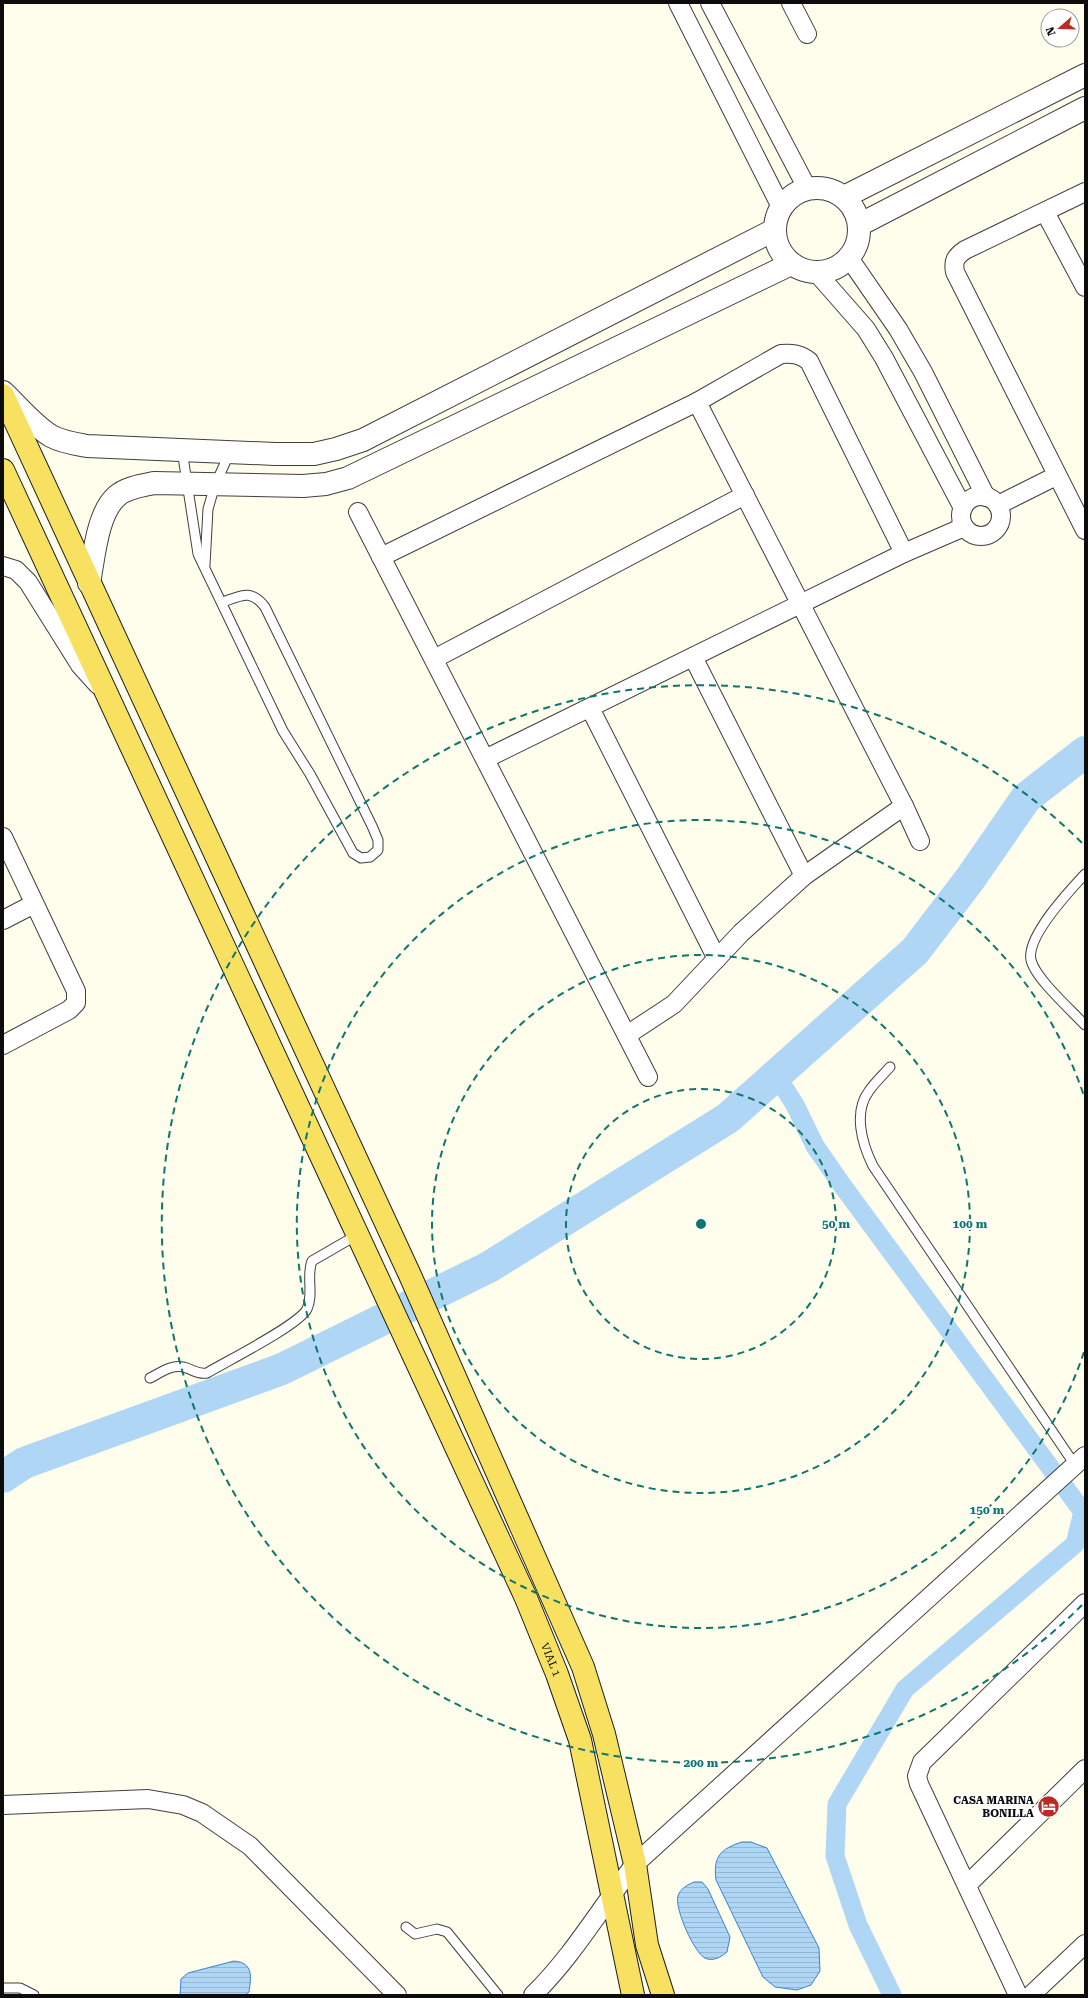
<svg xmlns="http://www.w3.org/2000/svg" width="1088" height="1998" viewBox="0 0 1088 1998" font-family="'Roboto Serif',serif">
	<defs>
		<pattern id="water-rules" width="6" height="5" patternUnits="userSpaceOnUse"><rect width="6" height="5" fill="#b0d6f6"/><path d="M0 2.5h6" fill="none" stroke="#96b6d2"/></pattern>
	</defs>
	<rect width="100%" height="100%" fill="#fffdeb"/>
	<g fill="url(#water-rules)" stroke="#3784cd">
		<path d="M 742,1842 L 751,1842 L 767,1848 L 819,1948 L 820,1971 L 811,1985 L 797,1990 L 775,1987 L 763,1977 L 716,1880 C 713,1857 720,1849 742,1842 Z"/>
		<path d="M 694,1882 L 702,1882 L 708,1889 L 730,1937 L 727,1952 C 721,1957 713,1962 705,1958 C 694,1953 674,1907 678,1896 C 680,1889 687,1885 694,1882 Z"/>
		<path d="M 234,1961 C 254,1963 251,1977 249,1992 L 245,1995 L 180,1995 L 181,1979 L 188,1973 Z"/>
	</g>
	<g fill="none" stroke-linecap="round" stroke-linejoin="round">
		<polyline stroke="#b0d6f6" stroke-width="19" points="776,1075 795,1105 815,1146 842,1185 1083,1512 1075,1544 905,1689 837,1804 835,1856 858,1925 892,1995"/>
		<polyline stroke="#b0d6f6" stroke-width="32" points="3,1477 24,1463 282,1369 489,1267 728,1118 915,951 970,879 1026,798 1085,752"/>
		<defs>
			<g id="service">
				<path d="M 182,450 L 198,554 L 283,731 L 310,774 L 353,853 L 361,858 L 370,857 L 378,850 L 378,840 L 372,826 L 265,607 C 251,589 242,595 223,602"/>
				<polyline points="205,565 208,509 215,485 230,452"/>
				<path d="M 1085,874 C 1070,890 1026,937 1031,960 C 1035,978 1071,1010 1085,1025"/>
				<path d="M 890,1067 C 883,1075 875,1082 869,1091 C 853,1112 862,1144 873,1166 L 1075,1465"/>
				<path d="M 150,1378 C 160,1373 172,1364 183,1367 C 193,1369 197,1375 207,1373 C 227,1361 299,1325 307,1309 C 314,1294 306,1276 312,1261 L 357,1235"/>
				<polyline points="406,1927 415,1934 437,1929 447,1932 498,1995"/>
				<polyline points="3,1988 20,1988 34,1995"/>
			</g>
			<g id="minor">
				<polyline points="678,3 781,207"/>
				<polyline points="710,3 807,188"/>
				<polyline points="791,3 807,34"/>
				<path d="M 1085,192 L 965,250 C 955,257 953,261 955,272 L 1085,530"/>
				<polyline points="1045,212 1085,287"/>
				<polyline points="849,258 898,329 923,372 986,497"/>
				<polyline points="816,272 866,329 884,358 963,508"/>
				<polyline points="697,402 904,806 920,841"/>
				<circle cx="981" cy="516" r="20"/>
				<polyline points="998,505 1056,476"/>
				<polyline points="358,512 648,1077"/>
				<path d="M 381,557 L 697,402 L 781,354 C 792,353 800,354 809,361 L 904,553"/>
				<polyline points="3,566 16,570 28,582 80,665 98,685"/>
				<polyline points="693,657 804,876"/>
				<polyline points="434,659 745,495"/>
				<polyline points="590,708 717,959"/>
				<polyline points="485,759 904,553 964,527"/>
				<polyline points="3,837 76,991 76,1003 69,1010 3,1045"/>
				<polyline points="3,920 34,904"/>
				<polyline points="627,1035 674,1004 741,933 804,876 904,806"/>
				<polyline points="3,1805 148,1799 183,1805 202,1813 250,1846 397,1995"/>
				<polyline points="967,1885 1085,1769"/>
				<path d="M 533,1995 C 573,1956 601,1907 635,1864 L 1085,1456"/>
				<polyline points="1018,1995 919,1784 917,1776 922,1762 1085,1603"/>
				<polyline points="1031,1995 1085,1944"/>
			</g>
			<g id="tertiary">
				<circle cx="817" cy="230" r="42"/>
				<polyline points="844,197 1085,75"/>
				<polyline points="859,225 1085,108"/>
				<path d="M 3,392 C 18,406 33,425 51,436 C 62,442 76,444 87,446 L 275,454 L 314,454 L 336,449 L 363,440 L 774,230"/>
				<path d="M 89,583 C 94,557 97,513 117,496 C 127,487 142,486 154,483 L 303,486 L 326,484 L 348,478 L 791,264"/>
			</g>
			<g id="primary">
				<polyline points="3,395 409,1273 583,1667 604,1734 635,1864 647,1945 663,1995"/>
				<path id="s1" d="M 3,470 L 526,1598 L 557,1674 L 580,1740 L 633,1995"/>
			</g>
		</defs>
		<use href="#service" stroke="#3f3f3f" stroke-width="11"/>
		<use href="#minor" stroke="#3f3f3f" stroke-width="20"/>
		<use href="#tertiary" stroke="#3f3f3f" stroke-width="24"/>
		<use href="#primary" stroke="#1d1d1d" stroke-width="24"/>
		<use href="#service" stroke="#fff" stroke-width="9"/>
		<use href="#minor" stroke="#fff" stroke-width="18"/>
		<use href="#tertiary" stroke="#fff" stroke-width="22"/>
		<use href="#primary" stroke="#f8e161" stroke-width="22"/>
	</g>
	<g fill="none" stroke="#0f766e" stroke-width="2" stroke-dasharray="7 5">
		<circle cx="701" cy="1224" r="135"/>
		<circle cx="701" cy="1224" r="269"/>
		<path d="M1084 1352A404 404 0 1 1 1084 1096"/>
		<path d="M1082 1605A539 539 0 1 1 1082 843"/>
	</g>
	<defs>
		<symbol id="hotel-disc" viewBox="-11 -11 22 22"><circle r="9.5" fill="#bb2b24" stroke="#fff"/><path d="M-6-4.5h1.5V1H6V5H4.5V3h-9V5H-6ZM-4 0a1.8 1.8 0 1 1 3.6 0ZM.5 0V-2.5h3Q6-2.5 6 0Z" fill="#fff"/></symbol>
	</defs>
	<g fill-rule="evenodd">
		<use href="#hotel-disc" x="1036" y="1794" width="25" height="25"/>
	</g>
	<g text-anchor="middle" stroke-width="4" stroke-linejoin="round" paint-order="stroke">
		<g font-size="11" fill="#0c0c0c" stroke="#fff">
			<text dy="4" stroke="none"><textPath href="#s1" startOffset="1310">VIAL 1</textPath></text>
		</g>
		<g font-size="11" font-weight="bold" fill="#0c0c0c" stroke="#fff" text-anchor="end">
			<text x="1034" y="1804">CASA MARINA<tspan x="1034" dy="13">BONILLA</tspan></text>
		</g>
	</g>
	<circle cx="701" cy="1224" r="6" fill="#0f766e" stroke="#fff" stroke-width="2"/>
	<g font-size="12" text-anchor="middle" font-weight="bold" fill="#0f766e" stroke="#fff" stroke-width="4" stroke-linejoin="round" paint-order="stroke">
		<text x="836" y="1228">50 m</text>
		<text x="970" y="1228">100 m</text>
		<text x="987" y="1514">150 m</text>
		<text x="701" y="1767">200 m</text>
	</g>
	<rect width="1088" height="1998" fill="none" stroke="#0c0c0c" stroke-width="8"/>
	<g transform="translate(1060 28) rotate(250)"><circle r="19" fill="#ffffff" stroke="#9e9e9e"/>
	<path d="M0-3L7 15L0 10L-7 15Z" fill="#bb2b24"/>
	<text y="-6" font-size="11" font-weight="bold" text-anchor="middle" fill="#0c0c0c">N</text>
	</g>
</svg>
